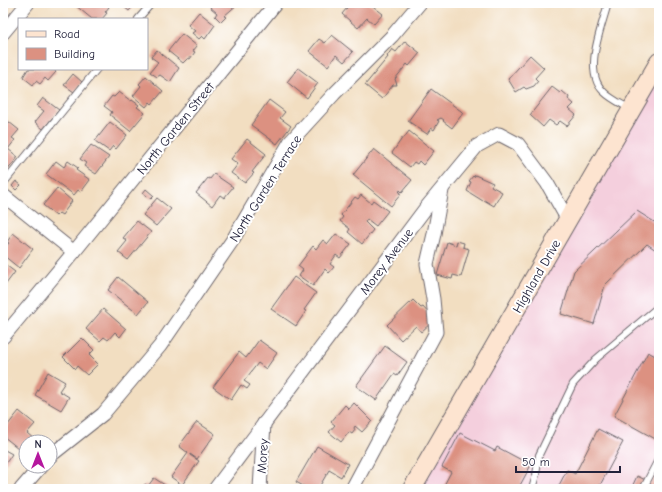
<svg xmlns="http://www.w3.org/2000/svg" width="662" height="492" viewBox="0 0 662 492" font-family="'Comic Neue',sans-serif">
	<rect width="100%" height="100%" fill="#fff"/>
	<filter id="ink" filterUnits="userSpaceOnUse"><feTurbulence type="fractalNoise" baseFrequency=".025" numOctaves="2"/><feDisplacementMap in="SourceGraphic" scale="8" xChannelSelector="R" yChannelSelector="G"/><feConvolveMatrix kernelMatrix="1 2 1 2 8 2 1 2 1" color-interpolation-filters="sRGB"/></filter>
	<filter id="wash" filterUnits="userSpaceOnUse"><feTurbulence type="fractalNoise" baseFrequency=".012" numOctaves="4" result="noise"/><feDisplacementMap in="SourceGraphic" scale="16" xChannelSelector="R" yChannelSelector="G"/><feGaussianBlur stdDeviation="0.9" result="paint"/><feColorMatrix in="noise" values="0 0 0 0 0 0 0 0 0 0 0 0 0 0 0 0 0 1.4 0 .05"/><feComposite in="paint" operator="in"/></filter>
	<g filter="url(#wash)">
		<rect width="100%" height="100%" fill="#f2dec1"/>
		<polygon fill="#f4cfdd" points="659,62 659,489 412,489"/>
		<g id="blocks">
			<g fill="#dc9181">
				<polygon points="77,3 105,3 109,7 105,12 107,13 102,19 92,19 75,5"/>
				<polygon points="119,3 136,3 129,11"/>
				<polygon points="214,3 237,3 238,4 224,16 226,17 221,22 215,16 217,13 210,7"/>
				<polygon points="351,3 369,3 383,14 374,24 367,18 358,28 342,14"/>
				<polygon points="199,12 215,25 205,39 202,36 199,39 192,33 195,31 188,25"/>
				<polygon points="182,34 197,46 193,51 195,52 190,59 188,58 183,63 168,51"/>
				<polygon points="332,35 353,52 344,62 336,55 328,66 309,51 319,39 325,43"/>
				<polygon points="405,41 420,53 409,66 407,64 395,79 397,85 393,85 382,99 365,85 388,57 387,56 392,49 396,52"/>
				<polygon points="157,50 179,68 170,82 160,75 157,77 150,72 158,62 151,57"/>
				<polygon points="530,55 544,68 535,78 538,81 534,86 526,89 524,87 516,92 508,79"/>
				<polygon points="298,68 318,83 307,98 287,82"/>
				<polygon points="28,69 53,69 56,72 48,81 45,78 40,84 36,81 33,85 23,77"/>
				<polygon points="73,74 82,82 74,92 64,85"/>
				<polygon points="146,76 163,91 152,104 150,102 146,107 133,96 141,86 139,84"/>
				<polygon points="552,87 560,93 562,91 569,97 568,99 574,104 569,109 576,115 567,126 560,121 556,125 549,120 543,127 530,115"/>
				<polygon points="431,89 461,111 463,113 452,128 443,121 444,120 441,118 437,120 439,121 434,130 431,128 427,134 408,121"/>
				<polygon points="119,92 131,101 132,100 139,105 137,107 145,113 130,131 110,115 112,112 104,106 112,96 114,97"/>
				<polygon points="43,98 59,110 43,129 35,122 44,111 37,106"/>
				<polygon points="269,100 285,112 280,118 291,126 277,144 251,125"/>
				<polygon points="4,118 19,130 12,138 15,140 8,149 18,157 6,172 3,169 3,120"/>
				<polygon points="110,122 127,135 116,149 113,146 109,151 95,141"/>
				<polygon points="409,131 434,151 423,165 419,161 417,164 414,162 410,167 392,153 403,137 404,138"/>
				<polygon points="247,139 266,154 252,172 254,173 245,183 231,173 238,164 231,159"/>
				<polygon points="91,145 109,157 96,174 84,166 86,163 80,159"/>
				<polygon points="374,149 412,180 402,192 400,190 399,193 401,194 391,206 353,175"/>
				<polygon points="56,161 64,167 68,161 78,168 76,170 90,180 81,192 78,190 74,195 46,174"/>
				<polygon points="214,174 233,187 224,198 220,195 212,206 196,193 208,178 210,179"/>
				<polygon points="475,175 493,183 491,186 502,192 494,206 484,200 483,201 467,191 471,182 469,181 473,176 474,177"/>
				<polygon points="16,181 21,185 16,190 12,186"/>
				<polygon points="57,188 72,201 62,215 59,213 56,216 43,205"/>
				<polygon points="146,189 154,196 151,199 143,193"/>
				<polygon points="361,195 371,203 373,200 388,211 376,226 367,219 365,222 373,230 362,244 348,232 350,229 340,221 343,217 341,215 355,197 358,199"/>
				<polygon points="157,198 171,209 156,226 143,215"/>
				<polygon points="637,211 659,225 659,252 647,244 605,285 594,324 561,314 574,271"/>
				<polygon points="137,221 151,232 128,260 118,252 127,241 123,238"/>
				<polygon points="13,233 33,249 19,268 3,255 3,250 9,243 7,242"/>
				<polygon points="336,234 351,244 340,258 336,255 330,264 334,267 329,273 325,269 313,286 299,276 303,270 298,266 313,246 316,249 323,240 328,244"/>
				<polygon points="457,241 464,243 463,247 469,249 461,277 453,275 452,279 437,275 447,242 456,245"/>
				<polygon points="3,263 15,272 3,288"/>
				<polygon points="118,277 148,302 138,314 108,290"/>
				<polygon points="294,277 316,293 304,310 306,311 296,326 271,309"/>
				<polygon points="413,300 421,308 423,307 430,315 427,317 432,322 421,332 416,326 401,340 387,325"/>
				<polygon points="103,309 126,329 120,337 115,332 108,340 104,337 100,341 86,329"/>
				<polygon points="82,338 94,350 89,355 98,364 87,375 77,366 75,369 63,357"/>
				<polygon points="259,340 277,353 266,369 258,363 244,381 250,385 247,389 241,385 231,400 213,387 239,352 246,358"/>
				<polygon points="385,346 407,362 397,376 394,374 376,400 356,386"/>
				<polygon points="648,352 659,358 659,441 614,416"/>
				<polygon points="48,372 65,382 59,391 69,397 61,410 35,395"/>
				<polygon points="354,403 372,421 362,432 355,426 354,428 355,430 352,434 349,432 341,442 329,432 335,425 331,422 345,405 349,409"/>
				<polygon points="19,411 35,424 27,433 34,439 32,442 26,442 26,449 23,452 3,436 3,431"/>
				<polygon points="197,422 215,434 197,459 190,454 190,455 199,461 182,485 171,477 188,453 179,446"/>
				<polygon points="598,429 623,442 598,489 557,489 567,470 575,474"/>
				<polygon points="460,433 495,451 497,447 531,465 518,489 442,489 451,472 442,467"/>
				<polygon points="317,446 348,464 341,477 329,470 318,489 309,489 296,482"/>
				<polygon points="3,449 12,454 6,463 3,461"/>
				<polygon points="659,462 659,489 631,489 637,476 650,482"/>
				<polygon points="154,478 171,489 141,489 145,484 148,486"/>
			</g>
		</g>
	</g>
	<g filter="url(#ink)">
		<use href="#blocks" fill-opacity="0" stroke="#6b646a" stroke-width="1"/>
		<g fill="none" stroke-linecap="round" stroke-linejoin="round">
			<defs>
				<g id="lane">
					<path d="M 608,3 C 602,27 582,72 604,92 C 611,99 622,104 630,109"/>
					<polyline points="138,19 152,3"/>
					<polyline points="3,184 97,69"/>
					<polyline points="532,489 536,475 539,455 573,384 596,359 659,306"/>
					<polyline points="643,489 659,458"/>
				</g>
				<g id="street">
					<polyline points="3,33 28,3"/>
					<polyline points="3,195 74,252"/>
					<polyline points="3,337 74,252 276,3"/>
					<polyline points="50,456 103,414 160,346 232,241 290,142 334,94 392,36 420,3"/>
					<polyline points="21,489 41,466"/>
					<polyline points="215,489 425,209 477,146 499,134 518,144 547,183 568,220"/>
					<polyline points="260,489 264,423"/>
					<polyline points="352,489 436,332 433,299 427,264 434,234 442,190"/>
				</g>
				<polyline id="secondary" points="412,489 659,62"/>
			</defs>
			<use href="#lane" stroke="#6b646a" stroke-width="8"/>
			<use href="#street" stroke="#6b646a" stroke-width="15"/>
			<use href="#secondary" stroke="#6b646a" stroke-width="20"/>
			<use href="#lane" stroke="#fff" stroke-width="6"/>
			<use href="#street" stroke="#fff" stroke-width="13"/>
			<use href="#secondary" stroke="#fde4d0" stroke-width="18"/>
		</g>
	</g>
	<g text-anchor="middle" stroke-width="4" stroke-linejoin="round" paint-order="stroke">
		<g font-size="13" fill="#22223b" stroke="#fff">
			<text transform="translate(175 128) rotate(-51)" y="5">North Garden Street</text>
			<text transform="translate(265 188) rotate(-58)" y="5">North Garden Terrace</text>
			<text transform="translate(386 261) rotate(-53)" y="5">Morey Avenue</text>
			<text transform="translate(536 276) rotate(-60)" y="5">Highland Drive</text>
			<text transform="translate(262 456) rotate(-86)" y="5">Morey</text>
		</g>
	</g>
	<rect width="662" height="492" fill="none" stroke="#fff" stroke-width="16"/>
	<rect x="18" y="18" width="130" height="52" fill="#ffffff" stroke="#a7a7b1"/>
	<rect x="26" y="31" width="20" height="6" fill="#fde4d0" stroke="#a7a7b1"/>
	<text x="54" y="38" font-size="12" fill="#22223b">Road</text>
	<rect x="26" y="48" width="20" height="12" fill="#dc9181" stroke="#a7a7b1"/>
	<text x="54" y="58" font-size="12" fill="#22223b">Building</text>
	<g transform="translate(38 454)"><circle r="19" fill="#ffffff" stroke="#a7a7b1"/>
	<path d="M0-3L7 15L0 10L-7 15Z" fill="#b5179e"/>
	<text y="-6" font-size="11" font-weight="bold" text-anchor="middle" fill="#22223b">N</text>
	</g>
	<path d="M516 466v6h104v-6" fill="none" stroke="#22223b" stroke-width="2"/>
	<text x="522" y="466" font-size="12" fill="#22223b" stroke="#ffffff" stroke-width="3" paint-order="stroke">50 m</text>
</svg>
